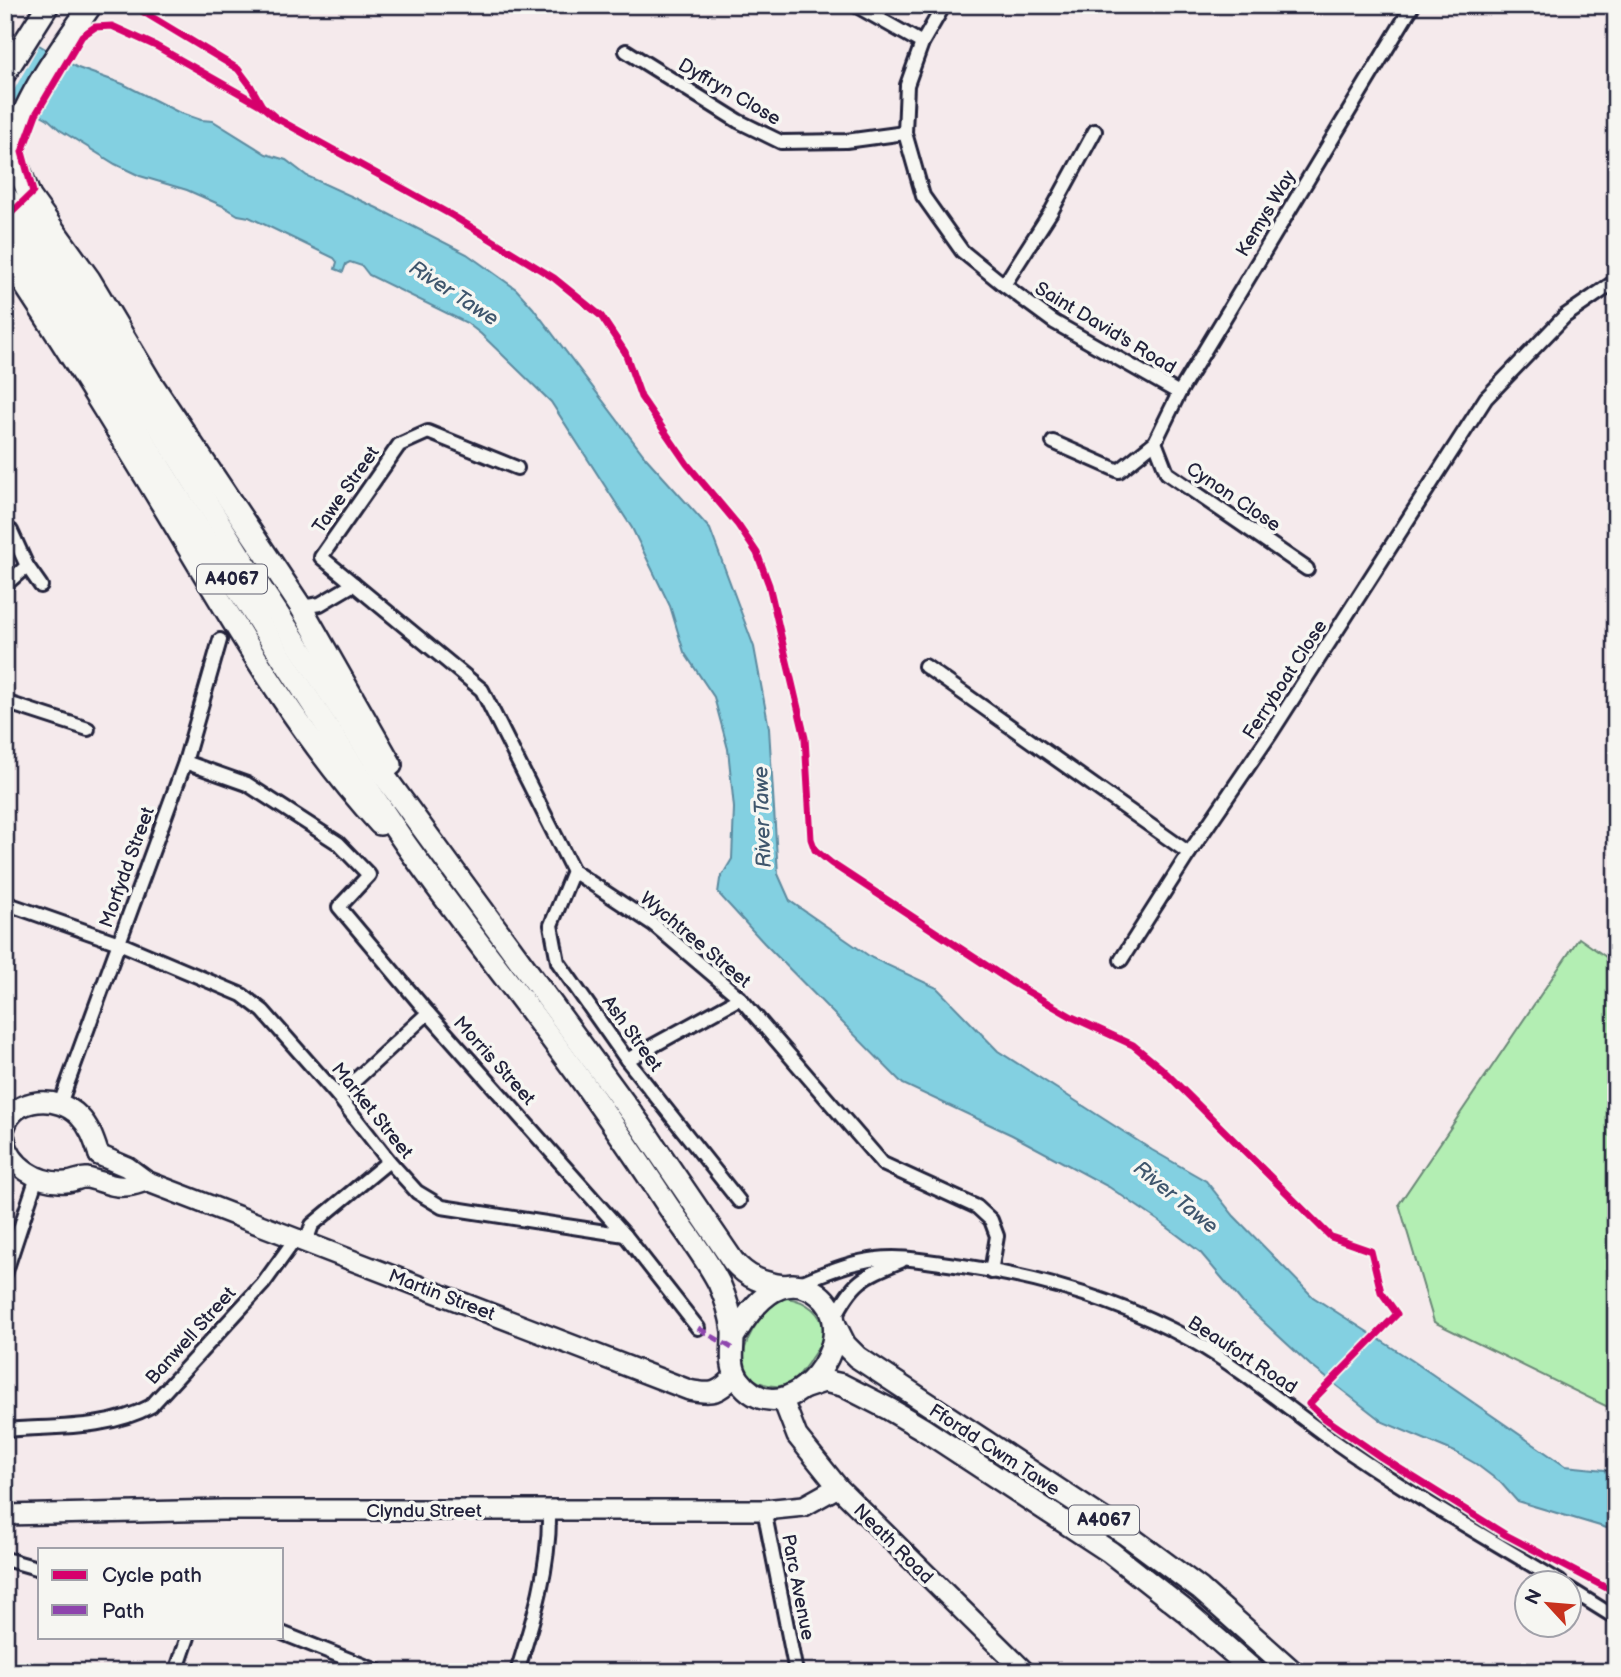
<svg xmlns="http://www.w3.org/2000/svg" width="1621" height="1677" viewBox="0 0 1621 1677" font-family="'Balsamiq Sans',sans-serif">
	<rect width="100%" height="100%" fill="#f5eaec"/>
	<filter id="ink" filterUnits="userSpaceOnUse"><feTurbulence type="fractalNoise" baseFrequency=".0143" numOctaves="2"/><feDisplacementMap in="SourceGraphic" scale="14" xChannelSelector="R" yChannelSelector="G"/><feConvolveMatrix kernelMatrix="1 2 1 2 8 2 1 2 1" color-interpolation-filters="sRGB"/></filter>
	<g filter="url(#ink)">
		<g fill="#b3eeb3" stroke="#6a8877" stroke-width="2">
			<polygon points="1579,938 1616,964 1616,1411 1434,1322 1399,1204"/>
			<path d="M 786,1298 C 804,1300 826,1313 823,1335 C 822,1345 813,1354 808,1363 C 801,1373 793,1384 780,1386 C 776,1387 768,1385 764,1384 C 732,1374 744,1341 758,1322 C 762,1317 766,1309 771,1305 C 775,1303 781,1301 786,1298 Z"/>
		</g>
		<polygon fill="#83d0e1" stroke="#5c8a9f" stroke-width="2" points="5,25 78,68 123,84 178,112 201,120 213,121 266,154 286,160 307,176 377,208 467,254 516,289 533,308 646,458 710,529 754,647 769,728 778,874 790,901 872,958 937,988 998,1051 1152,1150 1206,1181 1234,1216 1313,1297 1413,1361 1565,1466 1605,1470 1616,1477 1616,1535 1610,1529 1517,1501 1501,1483 1476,1464 1455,1452 1383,1422 1310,1365 1243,1303 1200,1252 1159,1221 1109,1187 1012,1135 903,1084 764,943 718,893 720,879 732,859 734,808 728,749 714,697 684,652 670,606 632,528 551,402 481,334 467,323 369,275 362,266 350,262 346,264 343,272 335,269 337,262 334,258 249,217 238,215 223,206 187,190 140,176 115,164 60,130 48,119 5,95"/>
		<g fill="#f5eaec">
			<polygon points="11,23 41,42 9,99 5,97 5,34"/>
			<polygon points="51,47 72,60 40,116 18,104"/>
		</g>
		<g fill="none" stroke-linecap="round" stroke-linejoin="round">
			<defs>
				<g id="street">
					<polyline points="855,5 922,43"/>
					<polyline points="944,5 922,43 907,85 905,133 923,196 962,251 1004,285 1054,322 1179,393"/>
					<polyline points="626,51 738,121 781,142 846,141 905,133"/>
					<polyline points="1004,285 1052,210 1095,131"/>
					<polyline points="1053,442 1119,471 1155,442 1179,393 1413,5"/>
					<polyline points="1155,442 1167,473 1307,569"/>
					<polyline points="517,468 428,432 399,445 321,557 482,690 573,871 653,924 740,998 883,1164 977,1207 991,1220 997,1236 991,1272"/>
					<polyline points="11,531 27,566 41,586"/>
					<polyline points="5,585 27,566"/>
					<polyline points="301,607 320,604 354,584"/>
					<polyline points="925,666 1189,853 1271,733 1486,398 1565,316 1616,281"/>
					<polyline points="5,702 88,729"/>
					<polyline points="185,762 247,784 338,843 369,875 339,907 428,1013 625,1235 698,1328"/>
					<polyline points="573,871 551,925 558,962 627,1060 739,1201"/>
					<polyline points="5,903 119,943 242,995 263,1011 338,1096 389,1161 417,1192 442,1207 625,1235"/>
					<polyline points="1121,960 1189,853"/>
					<polyline points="627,1060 740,998"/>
					<polyline points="338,1096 428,1013"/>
					<polyline points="60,1104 185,762 220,640"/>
					<polyline points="306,1242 312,1225 389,1161"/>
					<polyline points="5,1274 37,1177"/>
					<path d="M 797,1284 C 823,1274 849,1262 877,1259 C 898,1256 920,1260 941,1263 C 1027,1274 1116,1298 1193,1341 C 1242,1369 1285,1406 1331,1439 C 1404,1491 1483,1535 1560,1582"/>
					<path d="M 834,1319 C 853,1281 862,1277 901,1261"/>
					<path d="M 5,1430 C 53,1426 108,1430 151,1406 L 263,1284 L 296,1238"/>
					<polyline points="764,1510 796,1672"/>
					<polyline points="5,1559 40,1569"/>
					<polyline points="1568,1588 1616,1618"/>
					<polyline points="282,1633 380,1672"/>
					<polyline points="176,1672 188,1637"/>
					<path d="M 517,1672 C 534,1618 550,1567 549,1511"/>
				</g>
				<g id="secondary">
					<path d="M 5,1127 C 14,1096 59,1095 79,1116 C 90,1127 94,1140 99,1155"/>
					<path d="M 5,1139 C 9,1166 39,1184 66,1182 C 74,1182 80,1177 87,1178 C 99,1180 113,1188 125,1186 C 132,1186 139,1183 146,1181"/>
					<path d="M 99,1155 L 127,1167 L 146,1181 L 689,1390 C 713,1395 718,1393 735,1376"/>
					<polyline points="783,1400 797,1436 838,1487 1025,1672"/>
					<polyline points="5,1515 223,1510 764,1510 804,1506 838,1487"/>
				</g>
				<g id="primary">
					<polyline points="5,73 48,5"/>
					<path d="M 13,145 C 23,98 64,45 91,5"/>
					<polyline points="16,162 30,197 89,279 150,381 301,607 391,765"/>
					<path d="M 5,195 L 49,252 L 246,565 L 382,773 L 641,1126 L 733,1261 C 748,1278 762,1283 784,1286"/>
					<path d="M 5,226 C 39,267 66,314 94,359 C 123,407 152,455 182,502 C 256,617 329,733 407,846 C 449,905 494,963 538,1021 C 583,1081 627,1143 668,1206 C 685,1231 705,1256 719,1283 C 726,1299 731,1314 733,1331 C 734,1347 728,1365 739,1380 C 777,1432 841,1368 834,1322 C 833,1310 827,1301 818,1294 C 781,1267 751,1307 734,1336"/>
					<path d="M 5,255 C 69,350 129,449 188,547 C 244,641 306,744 380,824"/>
					<polyline points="835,1325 845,1345 857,1357 1127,1535 1200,1589 1293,1672"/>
					<polyline points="803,1388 824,1381 842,1385 889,1409 923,1429 1110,1552 1185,1611 1255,1672"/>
				</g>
			</defs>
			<use href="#street" stroke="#22223b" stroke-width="18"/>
			<use href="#secondary" stroke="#22223b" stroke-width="24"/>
			<use href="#primary" stroke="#22223b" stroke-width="26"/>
			<use href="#street" stroke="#f6f6f2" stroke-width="12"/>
			<use href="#secondary" stroke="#f6f6f2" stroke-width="19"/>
			<use href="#primary" stroke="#f6f6f2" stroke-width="21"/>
			<polyline stroke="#8e44ad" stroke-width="5" stroke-dasharray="10 5" stroke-linecap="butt" points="698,1328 732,1348"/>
			<defs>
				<g id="cycleway">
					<polyline points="132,5 238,69 250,85 262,106 276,118 453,216 554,278 601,316 625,352 641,397 687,464 738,525 757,553 769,585 805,738 811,839 815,850 831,863 1013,983 1072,1017 1133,1045 1162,1069 1331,1237 1371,1251 1381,1292 1397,1314 1309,1404 1323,1417 1381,1457 1506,1535 1616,1593"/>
					<polyline points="5,219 33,192 22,152 36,114 82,36 95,27 112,26 156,46 262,106"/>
				</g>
			</defs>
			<use href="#cycleway" stroke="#f6f6f2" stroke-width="11"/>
			<use href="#cycleway" stroke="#d6006c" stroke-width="7"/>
		</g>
	</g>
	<g text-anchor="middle" stroke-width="7" stroke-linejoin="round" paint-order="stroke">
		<g fill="#f6f6f2" stroke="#626272" stroke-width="2">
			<rect x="197" y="564.5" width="70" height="29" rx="5"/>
			<rect x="1069" y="1505.5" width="70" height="29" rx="5"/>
		</g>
		<g font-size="18" font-weight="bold" fill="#22223b">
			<text x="232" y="585">A4067</text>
			<text x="1104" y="1526">A4067</text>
		</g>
		<g font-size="19" fill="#22223b" stroke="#f6f6f2">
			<text transform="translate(730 91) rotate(30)" y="7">Dyffryn Close</text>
			<text transform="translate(1265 213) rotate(-59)" y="7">Kemys Way</text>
			<text transform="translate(1106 327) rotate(31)" y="7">Saint David's Road</text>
			<text transform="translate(345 489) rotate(-55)" y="7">Tawe Street</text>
			<text transform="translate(1234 496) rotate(34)" y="7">Cynon Close</text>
			<text transform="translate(1284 679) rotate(-57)" y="7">Ferryboat Close</text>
			<text transform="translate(126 867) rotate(-70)" y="7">Morfydd Street</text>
			<text transform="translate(696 939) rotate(40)" y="7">Wychtree Street</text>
			<text transform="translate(633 1033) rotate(54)" y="7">Ash Street</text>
			<text transform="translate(495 1060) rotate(48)" y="7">Morris Street</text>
			<text transform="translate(373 1110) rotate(51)" y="7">Market Street</text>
			<text transform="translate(442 1294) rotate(21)" y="7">Martin Street</text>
			<text transform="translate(190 1335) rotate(-48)" y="7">Banwell Street</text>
			<text transform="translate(1243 1354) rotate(33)" y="7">Beaufort Road</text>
			<text transform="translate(995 1449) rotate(33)" y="7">Ffordd Cwm Tawe</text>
			<text x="424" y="1517">Clyndu Street</text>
			<text transform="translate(894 1543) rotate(45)" y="7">Neath Road</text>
			<text transform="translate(799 1587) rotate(79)" y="7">Parc Avenue</text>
		</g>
		<g font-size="21" font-style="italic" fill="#3f566d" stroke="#f6f6f2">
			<text transform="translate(454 293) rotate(33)" y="7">River Tawe</text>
			<text transform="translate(762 817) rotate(-92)" y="7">River Tawe</text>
			<text transform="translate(1176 1197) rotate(39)" y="7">River Tawe</text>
		</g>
	</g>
	<rect width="1621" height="1677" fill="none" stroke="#f6f6f2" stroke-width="28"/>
	<rect x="14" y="14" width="1593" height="1649" fill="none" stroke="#22223b" stroke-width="2.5" filter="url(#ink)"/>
	<rect x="38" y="1548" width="245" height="91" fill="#f6f6f2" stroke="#a1a1a9" stroke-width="2"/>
	<rect x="52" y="1570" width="35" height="10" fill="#d6006c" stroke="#a1a1a9" stroke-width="2"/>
	<text x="102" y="1582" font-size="21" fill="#22223b">Cycle path</text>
	<rect x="52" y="1605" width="35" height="10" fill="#8e44ad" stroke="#a1a1a9" stroke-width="2"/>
	<text x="102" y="1618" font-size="21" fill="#22223b">Path</text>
	<g transform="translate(1548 1604) rotate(296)"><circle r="33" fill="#f6f6f2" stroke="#a1a1a9" stroke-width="2"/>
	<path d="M0-5L12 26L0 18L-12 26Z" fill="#c8321e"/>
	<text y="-10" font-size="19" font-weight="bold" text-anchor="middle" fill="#22223b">N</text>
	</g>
</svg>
